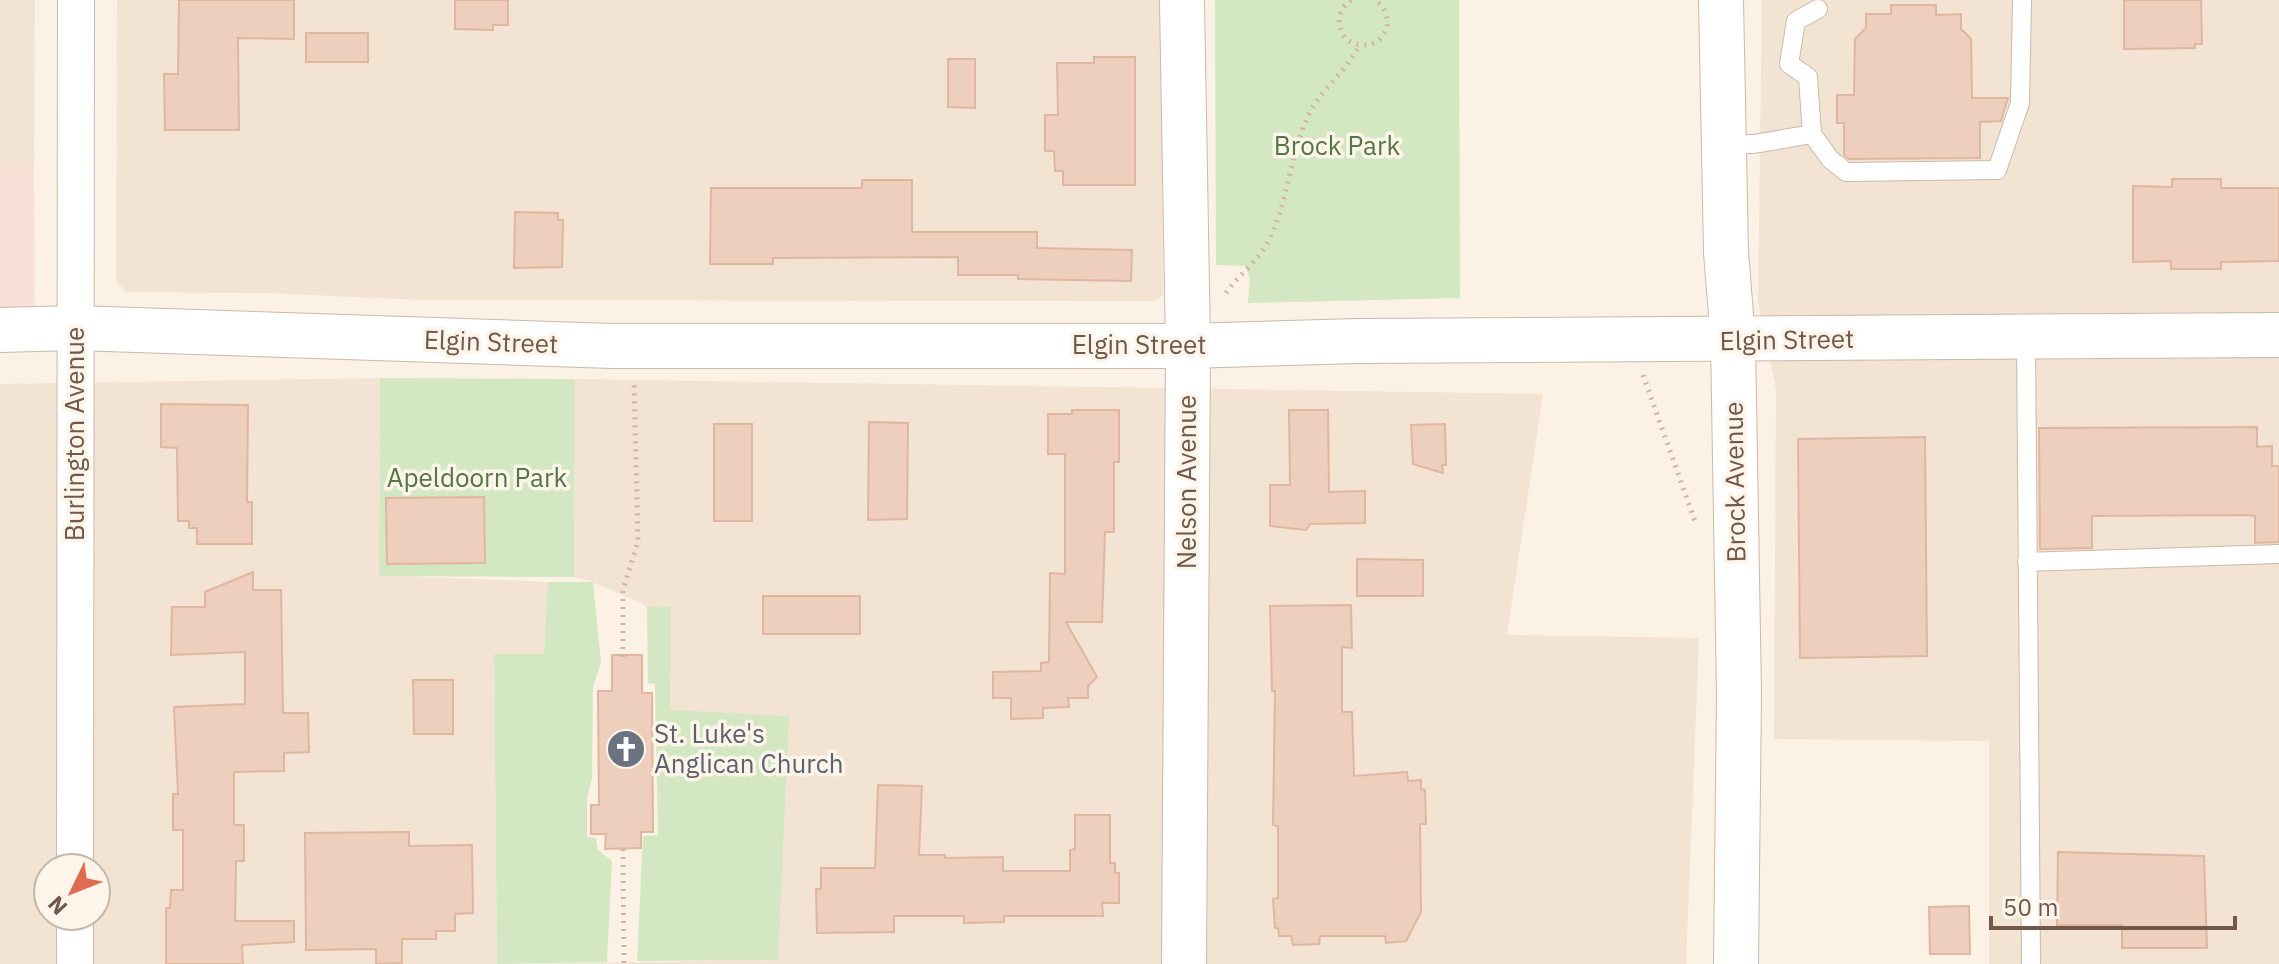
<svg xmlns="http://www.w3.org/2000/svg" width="2279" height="964" viewBox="0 0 2279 964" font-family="'IBM Plex Sans',sans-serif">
	<rect width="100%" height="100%" fill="#fbf1e4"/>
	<g fill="#f2e3d3" fill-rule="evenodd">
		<polygon points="0,0 35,0 34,169 0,169"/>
		<polygon points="117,0 1162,0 1163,294 1156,301 422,300 266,293 126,292 116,281"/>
		<polygon points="1762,0 2279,0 2279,964 1989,964 1989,741 1774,739 1776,389 1758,302"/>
		<path d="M 380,378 L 379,575 L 548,582 L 544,654 L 494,654 L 497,964 L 0,964 L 0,384 ZM 48,868 L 96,868 L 96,916 L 48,916 Z"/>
		<polygon points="575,379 1543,394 1507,635 1699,638 1686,964 517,964 778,960 670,710 671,607 647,606 593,582 574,577"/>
	</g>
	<polygon fill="#fae1d8" points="0,169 34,169 35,308 0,307"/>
	<g fill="#d3e7c3">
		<polygon points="1215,0 1459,0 1460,298 1248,303 1250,278 1245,266 1216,265"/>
		<polygon points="380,378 575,379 574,577 379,576"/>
		<polygon points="548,582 593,582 601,663 593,687 592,777 587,798 587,837 596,838 598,850 612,861 607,962 497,964 494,654 544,654"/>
		<polygon points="647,606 671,607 670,710 789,716 778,960 637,961 643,836 658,835 655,684 648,683"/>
	</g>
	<g fill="#eecfbd" stroke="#e0b69f" stroke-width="2">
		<polygon points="179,0 294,0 294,39 238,38 239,130 165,130 164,74 178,74"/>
		<polygon points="455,0 508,0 508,25 493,25 493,30 455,29"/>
		<polygon points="2124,0 2201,0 2202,44 2195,44 2195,48 2124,49"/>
		<polygon points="1891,5 1936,5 1936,15 1961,14 1961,29 1971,39 1972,98 2008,98 2001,121 1980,122 1980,158 1849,159 1844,155 1844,123 1837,123 1837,95 1854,95 1855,39 1866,28 1866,14 1891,14"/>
		<rect x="306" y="33" width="62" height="29"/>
		<polygon points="1094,57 1135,57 1135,185 1063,185 1063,171 1055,171 1054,151 1045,151 1045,115 1058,115 1057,63 1094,63"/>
		<polygon points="948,59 975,59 975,108 948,107"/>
		<polygon points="2172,179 2221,179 2221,188 2279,188 2279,261 2221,262 2221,269 2171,269 2171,261 2133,262 2133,186 2172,187"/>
		<polygon points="862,180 912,180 912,232 1037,232 1037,248 1132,250 1131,281 1018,279 1018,275 958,275 958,257 773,258 773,264 710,264 711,188 862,188"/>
		<polygon points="515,212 558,213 558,220 563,220 562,267 514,268"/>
		<polygon points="161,404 248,405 247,502 252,502 252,544 197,544 197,528 189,528 189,521 178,521 177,448 161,447"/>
		<polygon points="1072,410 1119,410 1119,462 1114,462 1114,532 1105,532 1102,622 1066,622 1097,677 1088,686 1088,698 1068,698 1069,707 1043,708 1043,718 1011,719 1011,698 993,698 993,672 1041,671 1041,663 1049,662 1050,573 1065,574 1065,454 1048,454 1048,414 1072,414"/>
		<polygon points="1289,410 1328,410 1329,492 1365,491 1365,523 1310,524 1306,530 1270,526 1270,485 1290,485"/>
		<polygon points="869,422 908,423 907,519 868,520"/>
		<rect x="714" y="424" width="38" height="97"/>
		<polygon points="1445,424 1446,465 1442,465 1443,473 1413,464 1411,425"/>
		<polygon points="2257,427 2257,447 2272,446 2272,466 2279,466 2279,542 2255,543 2255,516 2245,515 2092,516 2092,548 2040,549 2039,428"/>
		<polygon points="1925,437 1927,656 1800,658 1798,439"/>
		<polygon points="484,497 485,563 387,564 386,498"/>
		<polygon points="1357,559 1423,560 1423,596 1357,596"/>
		<polygon points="253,572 253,590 281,590 283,713 308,713 309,752 284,753 284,771 234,772 234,825 244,825 244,861 236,861 235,921 294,921 294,942 242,945 243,964 166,964 166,908 170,908 171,890 183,890 183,830 173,830 173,794 178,794 174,707 245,704 245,652 171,655 172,607 205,607 205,592"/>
		<rect x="763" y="596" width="97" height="38"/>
		<polygon points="1351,605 1352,648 1342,647 1342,712 1352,712 1354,776 1407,772 1408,781 1421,780 1421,789 1425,790 1426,824 1420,824 1421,912 1406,941 1386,943 1385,936 1320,936 1319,944 1293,945 1291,936 1279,936 1278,928 1275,928 1273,899 1278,898 1278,826 1273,825 1275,691 1272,691 1270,606"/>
		<polygon points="612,655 642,655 642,693 652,693 653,832 641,832 641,848 605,849 606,834 591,834 591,805 599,805 598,691 612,691"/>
		<polygon points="413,680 453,680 453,734 414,734"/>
		<polygon points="878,785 922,786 919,855 945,855 945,858 1003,857 1003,871 1070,871 1070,850 1075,849 1075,815 1110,815 1110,863 1115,863 1115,873 1119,873 1119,903 1102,903 1103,916 1004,916 1004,922 964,923 964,916 894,916 894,932 817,933 816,889 821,889 821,868 875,868"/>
		<polygon points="409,832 409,846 472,845 473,913 455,914 455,931 436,931 436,939 402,939 402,963 376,964 376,949 306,950 305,833"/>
		<polygon points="2058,852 2204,856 2207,948 2122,948 2122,925 2057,925"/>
		<polygon points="1969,906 1970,954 1930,954 1929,907"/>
	</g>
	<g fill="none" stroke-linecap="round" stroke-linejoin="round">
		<defs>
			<g id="service">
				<polyline points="1812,134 1830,159 1846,172 1997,170 2020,103 2022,0"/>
				<polyline points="1723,145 1754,144 1812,134 1808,77 1789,64 1796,21 1818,9"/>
				<polyline points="2026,337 2031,964"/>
				<polyline points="2027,562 2279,554"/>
			</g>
			<g id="minor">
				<polyline points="75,868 76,0"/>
				<polyline points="75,916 75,964"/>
			</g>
			<g id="tertiary">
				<polyline points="1182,0 1188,346 1184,964"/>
				<polyline points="1721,0 1726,252 1733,340 1739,694 1736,964"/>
				<polyline points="0,330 76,328 612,346 1188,346 1358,341 2279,335"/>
			</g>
		</defs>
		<use href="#service" stroke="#cbb9ab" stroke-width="20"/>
		<use href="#minor" stroke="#cbb9ab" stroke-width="38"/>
		<use href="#tertiary" stroke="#cbb9ab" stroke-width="46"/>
		<g stroke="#d3b3a1" stroke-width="5" stroke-dasharray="2 6" stroke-linecap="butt">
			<path d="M 1351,0 C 1337,10 1336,25 1346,39 C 1377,60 1404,22 1375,0"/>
			<path d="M 1226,293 C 1239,274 1258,262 1269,240 C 1288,201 1290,155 1308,116 C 1321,89 1346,72 1359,46"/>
			<polyline points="1643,375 1696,524"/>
			<polyline points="623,657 623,589 638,542 634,382"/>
			<polyline points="623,849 624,964"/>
		</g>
		<use href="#service" stroke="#fff" stroke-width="18"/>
		<use href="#minor" stroke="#fff" stroke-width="36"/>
		<use href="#tertiary" stroke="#fff" stroke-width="44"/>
	</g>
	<defs>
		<symbol id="church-disc" viewBox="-11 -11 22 22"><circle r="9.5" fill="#6b7280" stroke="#fef5ea"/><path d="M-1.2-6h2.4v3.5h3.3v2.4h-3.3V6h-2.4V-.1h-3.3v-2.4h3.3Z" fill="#fff"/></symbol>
	</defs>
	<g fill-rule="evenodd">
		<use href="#church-disc" x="604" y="727" width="44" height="44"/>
	</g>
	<g text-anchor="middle" stroke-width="7" stroke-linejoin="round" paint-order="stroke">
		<g font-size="26" fill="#547744" stroke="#fef5ea">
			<text x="1337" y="155">Brock Park</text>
			<text x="477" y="487">Apeldoorn Park</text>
		</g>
		<g font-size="26" fill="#71584b" stroke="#fef5ea">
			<text transform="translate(1787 340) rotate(-1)" y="9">Elgin Street</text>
			<text transform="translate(491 342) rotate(2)" y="9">Elgin Street</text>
			<text x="1139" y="354">Elgin Street</text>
			<text transform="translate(75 434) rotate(-90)" y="9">Burlington Avenue</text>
			<text transform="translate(1187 482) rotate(-90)" y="9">Nelson Avenue</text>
			<text transform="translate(1735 482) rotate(-91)" y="9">Brock Avenue</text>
		</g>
		<g font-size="26" fill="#5b616d" stroke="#fef5ea" text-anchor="start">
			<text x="654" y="743">St. Luke's<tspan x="654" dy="30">Anglican Church</tspan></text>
		</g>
	</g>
	<g transform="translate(72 892) rotate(227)"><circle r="38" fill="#fef5ea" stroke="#c6b6aa" stroke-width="2"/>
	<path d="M0-6L14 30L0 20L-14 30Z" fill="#dd6c50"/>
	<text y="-12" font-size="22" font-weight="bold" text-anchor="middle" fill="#71584b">N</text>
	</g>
	<path d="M1991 916v12h244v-12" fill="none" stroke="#71584b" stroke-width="4"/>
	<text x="2003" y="916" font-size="24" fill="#71584b" stroke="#fef5ea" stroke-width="6" paint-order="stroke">50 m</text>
</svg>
